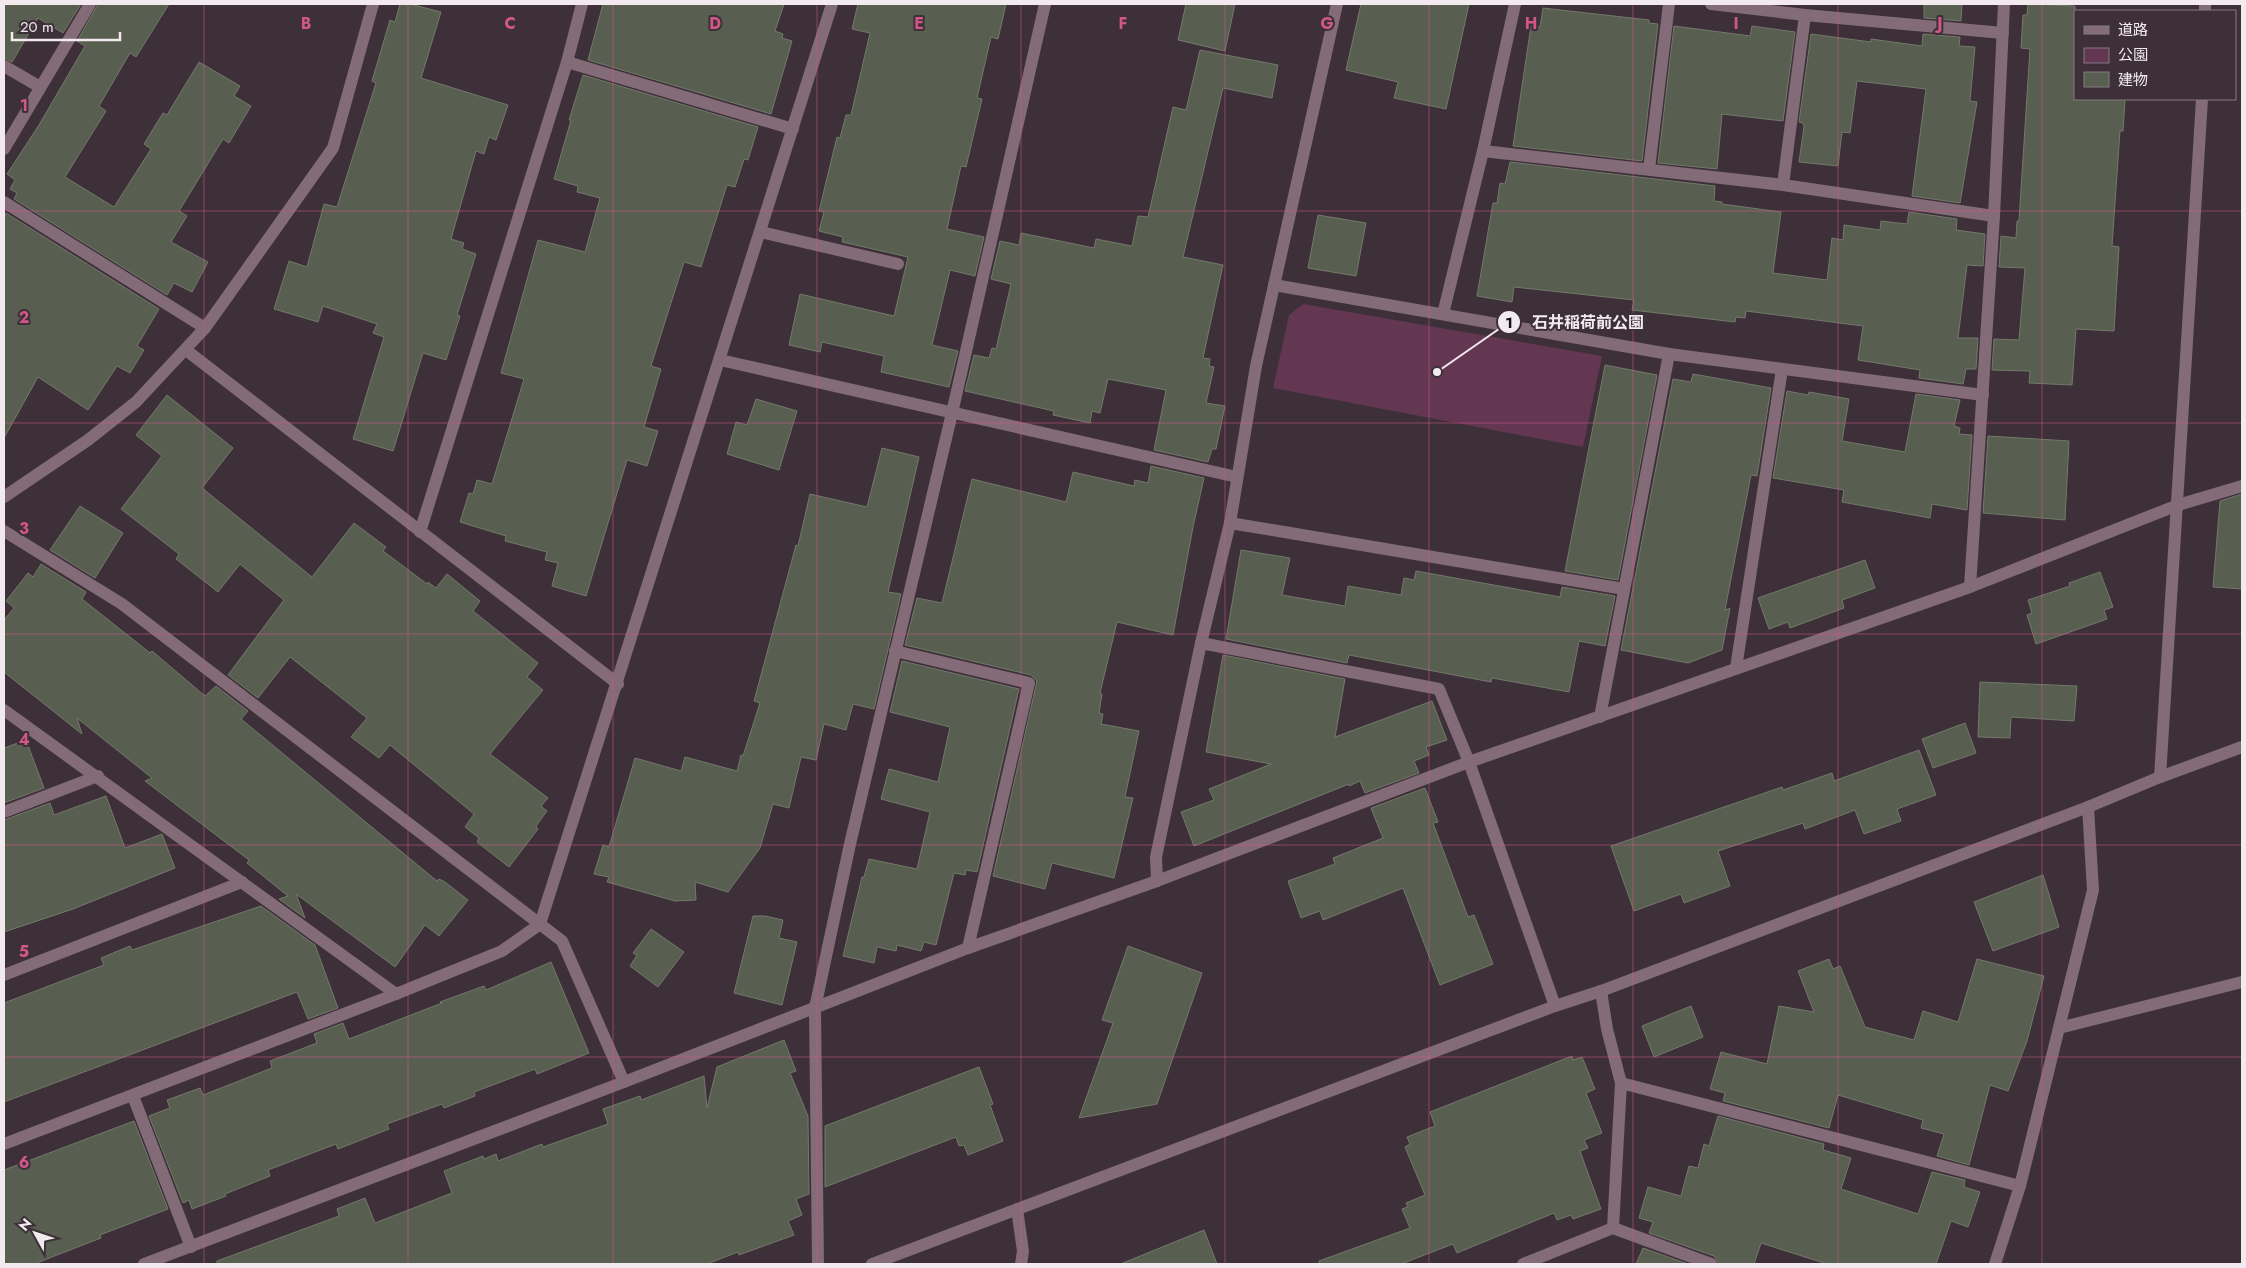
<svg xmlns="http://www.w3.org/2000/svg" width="2246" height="1268" viewBox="0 0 2246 1268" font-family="Jost,'Noto Sans JP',sans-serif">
	<rect width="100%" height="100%" fill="#3d3038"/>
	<polygon fill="#633752" points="1303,304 1602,356 1583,447 1273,388 1289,315"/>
	<g fill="#585e50" stroke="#73796b">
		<polygon points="4,4 81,4 63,33 38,18 12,62 4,58"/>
		<polygon points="98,4 169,4 136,57 130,53 99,106 106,111 65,177 114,207 151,149 144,144 163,113 167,115 199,62 240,86 234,96 251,106 229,143 223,139 179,211 187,216 171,242 208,262 192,292 174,283 167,295 14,199 17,193 10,189 15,180 7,174 39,125 85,46 77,41"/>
		<polygon points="400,4 410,4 441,12 421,78 508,105 496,140 489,137 484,154 476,151 451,239 464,243 462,249 476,254 457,315 460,316 446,360 423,353 393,451 353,439 384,337 373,333 377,324 323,306 318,322 274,309 289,261 307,267 324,204 337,207 376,83 372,81 390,20 395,22"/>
		<polygon points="603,4 784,4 775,31 783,34 782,38 792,41 771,114 588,60"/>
		<polygon points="858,4 1006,4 998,39 991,37 977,98 982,99 966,167 961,166 947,229 984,237 975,276 950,270 932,345 958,351 949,387 881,372 884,356 822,342 820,352 789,345 800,294 894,316 908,257 842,242 843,237 819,231 824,212 819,211 837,137 840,138 846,115 851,115 870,33 852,29"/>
		<polygon points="1186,4 1235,4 1225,51 1178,40"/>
		<polygon points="1361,4 1469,4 1446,109 1394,98 1398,82 1346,70"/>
		<polygon points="1924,4 1962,4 1961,21 1924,18"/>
		<polygon points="2028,4 2075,6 2075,99 2125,99 2123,131 2120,131 2112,246 2119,247 2114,331 2076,329 2072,385 2029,383 2030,371 1992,370 1994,339 2019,340 2025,268 1999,267 2001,236 2016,238 2017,221 2019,221 2030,49 2021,48 2023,15 2027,15"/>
		<polygon points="1543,8 1649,20 1649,23 1658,24 1642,161 1513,146 1531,26 1540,27"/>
		<polygon points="1674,26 1743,35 1750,36 1752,26 1795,32 1783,121 1722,114 1717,169 1658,163"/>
		<polygon points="1811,34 1871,42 1871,39 1922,46 1923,34 1960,37 1959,46 1975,47 1970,101 1977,102 1960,203 1912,196 1926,89 1857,81 1850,133 1842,132 1838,166 1799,162 1804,127 1803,123 1799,122"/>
		<polygon points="1200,50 1278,65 1272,98 1223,88 1183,257 1223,265 1203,358 1210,359 1209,366 1214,367 1206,403 1225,406 1216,449 1212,449 1208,462 1154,450 1166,390 1108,379 1100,413 1092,411 1090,423 1053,415 1054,411 965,391 974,355 989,358 992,348 996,349 1011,284 991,279 1000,241 1019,245 1021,233 1094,248 1096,239 1132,246 1138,216 1148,217 1173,107 1186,110"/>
		<polygon points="583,75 758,127 748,160 744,159 735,187 727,185 701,267 684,262 651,366 661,369 644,427 658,431 647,466 627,460 586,596 552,586 558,563 545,560 547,552 505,541 506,536 460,522 469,493 473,494 477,480 492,484 524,379 501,373 538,240 585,252 600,198 577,192 578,186 554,179 571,120 569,120"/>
		<polygon points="1510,162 1715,186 1714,201 1722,202 1722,204 1781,212 1773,273 1827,280 1832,238 1843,240 1844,225 1880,230 1881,221 1907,224 1909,212 1957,219 1956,230 1985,234 1983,266 1967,265 1958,338 1978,338 1976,369 1966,369 1963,384 1919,378 1920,370 1858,360 1863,326 1746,311 1745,318 1736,317 1735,322 1632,310 1634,300 1514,287 1512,302 1477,296 1493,203 1497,203 1500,183 1505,184"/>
		<polygon points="6,213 159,309 137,346 144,350 130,373 117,366 88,410 38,377 4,438 4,218"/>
		<polygon points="1318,215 1366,223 1356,276 1308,268"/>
		<polygon points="1605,365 1657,375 1618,580 1565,571"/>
		<polygon points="1693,374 1771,388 1757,476 1751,475 1725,610 1730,608 1722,650 1688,663 1621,650 1673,379 1691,382"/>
		<polygon points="1787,391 1808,395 1809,392 1849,399 1842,441 1905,452 1916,394 1960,400 1954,426 1960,428 1959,434 1972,435 1967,510 1932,504 1930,518 1842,502 1844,490 1773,478"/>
		<polygon points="167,395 233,448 202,488 312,577 354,523 386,547 383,551 427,584 428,582 436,588 447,574 480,601 473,611 538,663 527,677 543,690 490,754 548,798 541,806 547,811 536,826 538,829 509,867 477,842 479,838 465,827 474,814 390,745 379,758 351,737 367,718 290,657 258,698 228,675 284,600 240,564 218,592 176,559 179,554 121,509 162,456 136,435"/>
		<polygon points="756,399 797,411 779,470 727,454 736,422 747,425"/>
		<polygon points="1988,436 2069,441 2065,520 1983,513"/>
		<polygon points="882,448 919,457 888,592 901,594 874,709 853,704 846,730 824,724 816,760 801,757 789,808 773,804 760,848 728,892 695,882 696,900 675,901 607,882 609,877 594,874 603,845 609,847 635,758 681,771 685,757 737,771 741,755 743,756 760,703 754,701 796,545 798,546 810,494 867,507"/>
		<polygon points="1151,466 1204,478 1193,527 1173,635 1117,622 1100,693 1102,694 1099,713 1103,714 1101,724 1139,731 1125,797 1133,798 1114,878 1052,863 1045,889 993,876 1037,681 1031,675 905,645 917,598 942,603 972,479 1066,502 1073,472 1134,486 1135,480 1148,483"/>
		<polygon points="2242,494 2242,589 2213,587 2220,501"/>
		<polygon points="80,506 123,533 95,578 50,550"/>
		<polygon points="1241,550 1290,558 1282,595 1345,606 1348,586 1401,595 1404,578 1414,580 1416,571 1560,597 1562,587 1615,596 1605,646 1579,641 1569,692 1492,678 1491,682 1349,655 1347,663 1226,639"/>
		<polygon points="1865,560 1875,588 1842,600 1844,608 1790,628 1788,622 1769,629 1758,598"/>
		<polygon points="41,564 86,592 82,599 150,653 152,651 205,696 216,686 248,711 241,719 437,881 439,879 445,882 468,900 439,936 425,925 395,967 296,894 305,918 279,899 288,896 247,863 249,860 145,781 152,778 77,718 82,734 4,672 4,620 14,608 6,601 28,573 33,577"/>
		<polygon points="2100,572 2113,607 2104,610 2107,619 2036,644 2027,615 2032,613 2028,600 2070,586 2069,583"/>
		<polygon points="1223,655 1345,679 1335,737 1432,701 1447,740 1426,747 1429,755 1414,761 1419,773 1365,793 1360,781 1349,786 1349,784 1194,846 1181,812 1214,800 1209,789 1271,764 1206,752"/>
		<polygon points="902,661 1019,689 977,872 966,870 965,875 954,873 936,945 924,942 921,951 897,945 896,951 877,947 874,963 843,956 862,877 864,877 869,859 917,869 930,812 881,799 889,769 938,782 950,727 890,712"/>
		<polygon points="1980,682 2077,686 2074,721 2011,717 2010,738 1978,737"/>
		<polygon points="1965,723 1976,753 1933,768 1922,739"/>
		<polygon points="26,740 44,788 4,803 4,748"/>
		<polygon points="1919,750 1936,795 1897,809 1901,821 1864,834 1855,810 1805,829 1803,823 1718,851 1730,886 1684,903 1681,894 1634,911 1611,846 1782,787 1783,790 1832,773 1834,781"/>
		<polygon points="1425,788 1438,822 1433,823 1468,917 1474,915 1493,964 1440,985 1403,888 1323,920 1320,911 1301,918 1288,881 1335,864 1333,858 1383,838 1371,808"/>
		<polygon points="106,796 125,848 162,834 175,868 73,909 4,932 4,820 50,803 54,815"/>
		<polygon points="2043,875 2059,927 1993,951 1974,902"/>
		<polygon points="261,906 315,945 338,1008 308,1019 297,992 4,1102 4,1003 104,965 101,958 130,946 132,950"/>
		<polygon points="753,916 765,916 783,920 779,938 797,942 782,1005 734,993"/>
		<polygon points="651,929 684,952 658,987 630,966 637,955 633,953"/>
		<polygon points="1128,946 1202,973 1157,1104 1079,1118 1113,1023 1102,1020"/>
		<polygon points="1829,959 1833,969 1840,966 1865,1027 1914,1040 1923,1011 1958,1022 1977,959 2044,976 2027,1041 2008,1091 1990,1085 1969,1165 1937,1156 1944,1134 1921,1128 1923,1120 1838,1095 1829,1128 1723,1101 1725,1093 1710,1089 1721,1052 1767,1064 1779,1006 1814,1012 1798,971"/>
		<polygon points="551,962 589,1053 537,1074 535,1069 474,1092 475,1096 444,1108 442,1104 387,1124 389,1129 338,1149 336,1144 268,1170 270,1176 225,1194 226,1196 192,1209 189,1200 183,1203 149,1116 170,1108 167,1100 200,1088 203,1095 272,1068 270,1061 317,1043 314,1034 343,1023 349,1039 442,1003 440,1002 484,986 486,990"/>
		<polygon points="1691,1006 1703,1037 1654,1057 1642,1026"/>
		<polygon points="784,1040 796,1071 790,1073 808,1116 809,1194 796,1199 802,1215 788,1221 794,1235 739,1255 738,1252 707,1264 217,1264 217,1261 339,1216 337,1209 365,1198 375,1223 452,1193 444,1171 483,1156 484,1159 496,1154 498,1161 542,1144 543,1147 608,1124 603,1109 640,1096 641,1100 704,1076 707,1108 717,1067"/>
		<polygon points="1572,1056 1573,1060 1582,1057 1595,1089 1586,1093 1602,1133 1584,1140 1588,1148 1580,1151 1601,1209 1573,1219 1571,1215 1557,1220 1554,1213 1457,1253 1453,1244 1401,1264 1319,1264 1319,1261 1410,1228 1402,1209 1408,1207 1406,1203 1425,1195 1405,1147 1410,1144 1407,1137 1435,1126 1430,1112"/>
		<polygon points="979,1067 993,1104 990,1105 1003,1141 968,1155 964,1145 959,1146 956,1137 825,1187 825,1126"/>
		<polygon points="1718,1116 1824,1144 1823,1150 1851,1158 1841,1189 1918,1214 1932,1172 1965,1180 1964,1187 1980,1192 1968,1227 1951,1221 1936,1264 1827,1264 1761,1243 1754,1264 1719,1264 1714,1256 1649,1233 1653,1222 1639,1218 1648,1187 1681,1196 1689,1166 1698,1168 1704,1144 1709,1146"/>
		<polygon points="134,1121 168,1209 100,1235 101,1238 34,1264 4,1264 4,1170"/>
		<polygon points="1204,1230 1217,1264 1123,1264 1123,1263"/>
		<polygon points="1643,1248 1688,1264 1636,1264"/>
	</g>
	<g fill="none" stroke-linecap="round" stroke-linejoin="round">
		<polyline stroke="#836b78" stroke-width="12" points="761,232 898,264"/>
		<g stroke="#836b78" stroke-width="12">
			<polyline points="1711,4 1805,15 2003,33"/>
			<polyline points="567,62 793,129"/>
			<polyline points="4,66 40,87"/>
			<polyline points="4,149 90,4"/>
			<polyline points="1483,151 1783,185 1994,216"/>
			<polyline points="1649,169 1669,4"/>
			<polyline points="1783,185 1805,15"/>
			<polyline points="4,202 205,328"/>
			<polyline points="1274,285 1669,354 1983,395"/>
			<polyline points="1443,314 1483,151 1515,4"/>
			<polyline points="186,350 618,684"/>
			<polyline points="720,360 1237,477"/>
			<polyline points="4,497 88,440 136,402 205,328 333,148 373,4"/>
			<polyline points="1230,523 1624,589"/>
			<polyline points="4,531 122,604 562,941 624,1082"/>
			<polyline points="420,532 567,62 582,4"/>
			<polyline points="1970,587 1994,216 2004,4"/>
			<polyline points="895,651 1029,683 968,948"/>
			<polyline points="1736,668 1782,369"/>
			<polyline points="4,710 396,994 502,951 540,924 832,4"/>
			<polyline points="1600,717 1669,354"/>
			<polyline points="4,812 98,776"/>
			<polyline points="1157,881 1156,857 1201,643 1230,523 1256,366 1337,4"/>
			<polyline points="4,975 242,882"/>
			<polyline points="1601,991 1607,1029 1621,1083 1613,1228"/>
			<polyline points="1555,1006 1469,762 1970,587 2178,505 2242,486"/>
			<polyline points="2059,1028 2242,982"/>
			<polyline points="1621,1083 2020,1186"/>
			<polyline points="133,1096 191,1247"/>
			<polyline points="4,1144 396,994"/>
			<polyline points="1017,1209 1023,1251 1021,1264"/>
			<polyline points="144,1264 624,1082 968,948 1157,881 1469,762 1439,689 1201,643"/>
			<polyline points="818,1264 815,1008 850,844 952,413 1045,4"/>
			<polyline points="1523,1264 1613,1228 1711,1264"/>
			<polyline points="1995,1264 2020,1186 2093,890 2088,807"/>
		</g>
		<g stroke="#836b78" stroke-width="12">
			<polyline points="2205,11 2205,4"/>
			<polyline points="2160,777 2202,99"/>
			<polyline points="872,1264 1555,1006 1601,991 2088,807 2160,777 2242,747"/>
		</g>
	</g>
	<path fill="none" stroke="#d15787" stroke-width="1" stroke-opacity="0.55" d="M 204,4 L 204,1264M 408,4 L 408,1264M 613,4 L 613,1264M 817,4 L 817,1264M 1021,4 L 1021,1264M 1225,4 L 1225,1264M 1429,4 L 1429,1264M 1633,4 L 1633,1264M 1838,4 L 1838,1264M 2042,4 L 2042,1264M 4,211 L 2242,211M 4,423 L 2242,423M 4,634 L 2242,634M 4,845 L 2242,845M 4,1057 L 2242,1057"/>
	<g font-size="16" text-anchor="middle" font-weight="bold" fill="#d15787" stroke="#3d3038" stroke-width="4" stroke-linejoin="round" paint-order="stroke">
		<text x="306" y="29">B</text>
		<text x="510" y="29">C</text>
		<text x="715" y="29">D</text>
		<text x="919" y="29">E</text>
		<text x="1123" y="29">F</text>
		<text x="1327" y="29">G</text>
		<text x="1531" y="29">H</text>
		<text x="1736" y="29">I</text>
		<text x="1940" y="29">J</text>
		<text x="24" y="111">1</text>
		<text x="24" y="323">2</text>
		<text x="24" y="534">3</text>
		<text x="24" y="745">4</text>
		<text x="24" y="957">5</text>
		<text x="24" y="1168">6</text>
	</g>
	<path fill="none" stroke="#f3eaef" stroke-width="2" d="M1437 372L1509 322"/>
	<g fill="#f3eaef" stroke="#3d3038" stroke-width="2">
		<circle cx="1437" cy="372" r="5"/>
		<circle cx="1509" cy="322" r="12"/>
	</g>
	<g font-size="15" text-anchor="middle" font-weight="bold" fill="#111">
		<text x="1509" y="328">1</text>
	</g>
	<g font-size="16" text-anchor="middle" font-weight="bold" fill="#f3eaef" stroke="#3d3038" stroke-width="4" stroke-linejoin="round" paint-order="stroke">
		<text x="1588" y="328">石井稲荷前公園</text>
	</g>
	<rect width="2246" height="1268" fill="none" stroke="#f3eaef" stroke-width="10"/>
	<rect x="2074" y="10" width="162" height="90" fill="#3d3038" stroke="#867a81"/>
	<rect x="2084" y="26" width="25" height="8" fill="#836b78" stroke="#867a81"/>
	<text x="2118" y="35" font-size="15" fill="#f3eaef">道路</text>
	<rect x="2084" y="48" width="25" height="15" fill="#633752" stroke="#867a81"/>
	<text x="2118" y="60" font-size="15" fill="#f3eaef">公園</text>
	<rect x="2084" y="72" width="25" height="15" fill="#585e50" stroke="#867a81"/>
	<text x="2118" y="85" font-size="15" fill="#f3eaef">建物</text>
	<g transform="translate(35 1233) rotate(310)" stroke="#3d3038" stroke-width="4" paint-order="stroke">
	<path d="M0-4L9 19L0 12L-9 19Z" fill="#f3eaef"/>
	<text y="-8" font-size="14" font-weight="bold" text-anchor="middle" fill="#f3eaef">N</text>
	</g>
	<path d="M12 32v8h108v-8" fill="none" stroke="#f3eaef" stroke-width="2.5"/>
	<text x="20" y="32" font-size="15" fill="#f3eaef" stroke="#3d3038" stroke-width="4" paint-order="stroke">20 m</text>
</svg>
